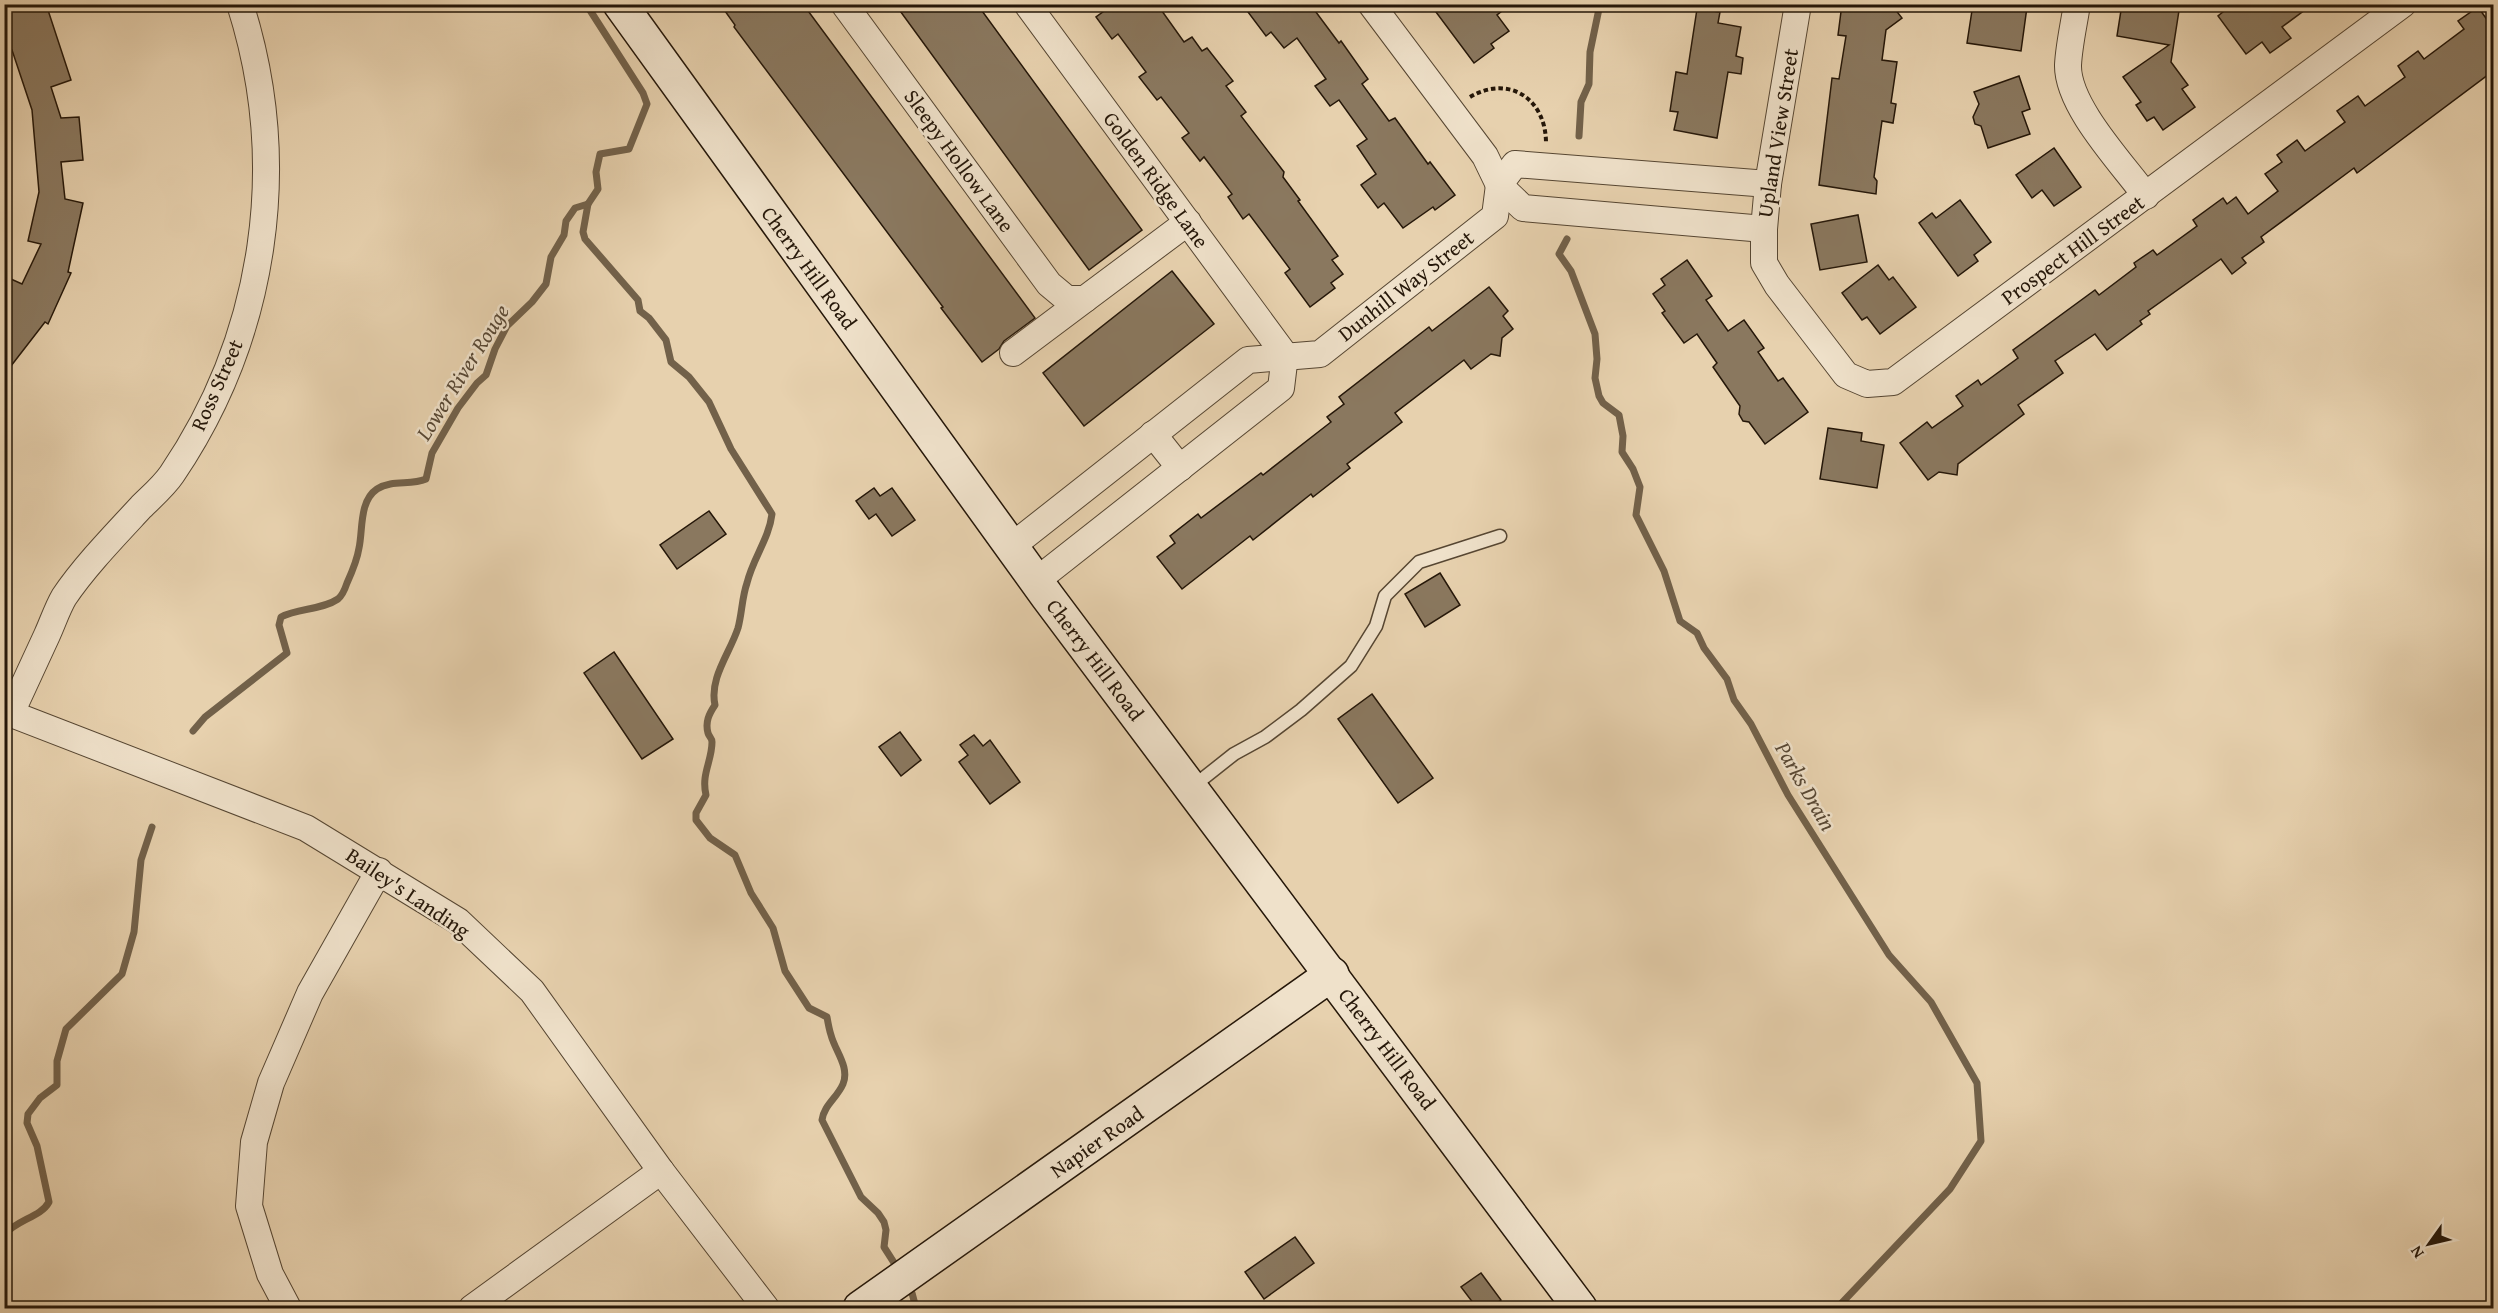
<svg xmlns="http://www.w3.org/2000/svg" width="2498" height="1313" viewBox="0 0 2498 1313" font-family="'Gentium Book Plus',serif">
	<rect width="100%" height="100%" fill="#e7d1ae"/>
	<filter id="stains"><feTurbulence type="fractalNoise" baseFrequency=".00333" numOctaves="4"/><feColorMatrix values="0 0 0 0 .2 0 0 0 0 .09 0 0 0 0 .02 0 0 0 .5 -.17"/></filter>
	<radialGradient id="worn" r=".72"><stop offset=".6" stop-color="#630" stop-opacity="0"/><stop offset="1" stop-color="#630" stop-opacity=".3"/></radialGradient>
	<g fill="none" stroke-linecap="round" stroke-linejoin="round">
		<g stroke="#72614a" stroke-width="7">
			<polyline points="1579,136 1581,102 1589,84 1590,52 1600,4"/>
			<path d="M 588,204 L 583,232 L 585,239 L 638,300 L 640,311 L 649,318 L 666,340 L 671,362 L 689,377 L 709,402 L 731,449 L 772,514 C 769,539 753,558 747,583 C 742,597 742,613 738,628 C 730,653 709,678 715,705 C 709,714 705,722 708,733 C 709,737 712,738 712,742 C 712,761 701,774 706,795 L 696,813 L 696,820 L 710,838 L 735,855 L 751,893 L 773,928 L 785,971 L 809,1008 L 827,1017 C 828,1023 829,1029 831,1035 C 835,1051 850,1067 843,1084 C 837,1098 824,1105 822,1120 L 861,1197 L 878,1213 L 884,1222 L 886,1230 L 884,1247 L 898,1269"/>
			<polyline points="1567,239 1559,254 1571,271 1595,334 1597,359 1595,378 1599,396 1603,403 1619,415 1623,436 1622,452 1633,469 1640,487 1636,515 1664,571 1680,621 1697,633 1704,648 1727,679 1734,700 1751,724 1788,795 1889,955 1931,1002 1977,1083 1981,1141 1950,1189 1837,1308"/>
			<path d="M 193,731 L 205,717 L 287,653 L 279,625 L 281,617 C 298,608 322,610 338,599 C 343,595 345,589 347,583 C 352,572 357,561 359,548 C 363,530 359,501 377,489 C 393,479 410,486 426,479 L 432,453 L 458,408 L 477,383 L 486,375 L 495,349 L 507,326 L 532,302 L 546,284 L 551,257 L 564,235 L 566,221 L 575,208 L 588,204 L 598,189 L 596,172 L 600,154 L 629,149 L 647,104 L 643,93 L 586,4"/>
			<path d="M 4,1235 C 16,1220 41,1217 49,1202 L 37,1146 L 27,1123 L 28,1114 L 40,1098 L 57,1085 L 57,1061 L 66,1029 L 122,974 L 134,932 L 141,860 L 152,827"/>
			<polyline points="912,1293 916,1308"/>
		</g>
	</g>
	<g fill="#8a785f" stroke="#251709" stroke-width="1.5">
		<polygon points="4,4 46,4 71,80 51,87 61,118 79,117 83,160 61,162 65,199 83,203 68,272 71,273 48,324 45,322 4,375 4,295 11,279 22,284 41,244 28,241 39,192 32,110 12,50 4,37"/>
		<polygon points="720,4 803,4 1035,318 1004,341 999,349 982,362 941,308 943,307 734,27 735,25"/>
		<polygon points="895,4 977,4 1142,230 1089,270"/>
		<polygon points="1114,4 1157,4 1184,42 1192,37 1202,51 1207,48 1233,81 1226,86 1246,112 1241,116 1284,172 1283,177 1300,200 1298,201 1338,256 1332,260 1343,274 1331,283 1335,288 1310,307 1285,273 1290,269 1249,214 1243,219 1228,197 1232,194 1204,157 1200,161 1182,138 1189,133 1161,97 1157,100 1139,77 1146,72 1118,34 1112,39 1096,17"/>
		<polygon points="1242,4 1310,4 1339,43 1341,41 1368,79 1362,84 1389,121 1395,118 1428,164 1430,162 1455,195 1435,210 1433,207 1403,228 1384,203 1378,208 1361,185 1376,174 1357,146 1367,139 1339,100 1330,106 1315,86 1326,79 1297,38 1284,48 1271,32 1266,36"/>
		<polygon points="1430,4 1511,4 1497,15 1509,31 1491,44 1494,48 1474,63"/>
		<polygon points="1842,4 1891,4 1902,18 1886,30 1882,60 1897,62 1891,103 1896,104 1893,123 1882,121 1874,177 1877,181 1876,194 1819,185 1832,78 1839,79 1846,36 1838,35"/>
		<polygon points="1973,4 2027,7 2021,51 1967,43"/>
		<polygon points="2122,4 2180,4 2171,62 2188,85 2182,89 2195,107 2163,130 2154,117 2147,121 2136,105 2141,102 2123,77 2169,45 2117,36"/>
		<polygon points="2233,4 2313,4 2282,27 2291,38 2270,53 2262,42 2246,54 2218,16"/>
		<polygon points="2478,7 2493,28 2493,71 2357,173 2354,168 2261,237 2264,242 2242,258 2246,263 2232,274 2221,259 2148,311 2150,314 2140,321 2142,324 2107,350 2095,334 2055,361 2063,373 2018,405 2024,414 1958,464 1957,475 1939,472 1928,480 1900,443 1927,422 1932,428 1963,406 1956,396 1978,380 1981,385 2018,358 2013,350 2095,290 2099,295 2136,267 2134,263 2153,250 2157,255 2197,226 2193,220 2223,198 2227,204 2236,197 2248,214 2278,191 2265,174 2282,162 2277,155 2297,140 2305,151 2345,122 2337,111 2358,96 2365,106 2405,77 2398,66 2418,51 2424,59 2464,29 2458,21"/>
		<polygon points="1697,9 1720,12 1718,23 1741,27 1736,56 1743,58 1741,74 1728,72 1717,138 1674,130 1678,112 1670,111 1676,72 1687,74"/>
		<polygon points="2019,76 2030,109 2022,112 2030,134 1988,148 1981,126 1975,124 1973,117 1979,104 1974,92"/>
		<polygon points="2054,148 2081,187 2054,206 2042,190 2032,198 2016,175"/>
		<polygon points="1960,200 1991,242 1974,255 1978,261 1958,276 1919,223 1932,213 1936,218"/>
		<polygon points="1858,215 1867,262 1820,270 1811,224"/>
		<polygon points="1687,260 1712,296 1706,300 1728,331 1744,320 1764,348 1758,352 1778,381 1783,378 1808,412 1765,444 1749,422 1743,421 1739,414 1740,406 1713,367 1717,363 1697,334 1684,343 1662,313 1665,311 1653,294 1665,285 1661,279"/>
		<polygon points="1878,265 1889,280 1893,277 1916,307 1880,334 1867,317 1862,320 1842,293"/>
		<polygon points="1172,271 1214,324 1084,426 1043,373"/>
		<polygon points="1489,287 1508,311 1503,316 1513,329 1502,338 1500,356 1491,354 1471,369 1464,360 1395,413 1402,422 1347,464 1350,468 1313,497 1311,494 1253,540 1250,536 1182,589 1157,557 1175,543 1170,536 1198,514 1201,518 1261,473 1263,475 1331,422 1327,417 1344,404 1339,397 1429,327 1432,331"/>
		<polygon points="1828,428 1862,433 1861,441 1884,445 1877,488 1820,479"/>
		<polygon points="874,488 880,496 892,488 915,520 892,536 876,514 869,519 856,501"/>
		<polygon points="709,511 726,534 677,569 660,545"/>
		<polygon points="1440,573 1460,605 1425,627 1405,594"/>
		<polygon points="614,652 673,739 642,759 584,673"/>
		<polygon points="1372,694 1433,778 1398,803 1338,719"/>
		<polygon points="900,732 921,760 901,776 879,747"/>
		<polygon points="974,735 983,746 990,740 1020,782 990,804 959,762 968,755 960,745"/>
		<polygon points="1295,1237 1314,1263 1264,1299 1245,1272"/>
		<polygon points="1481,1273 1501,1300 1489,1308 1477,1308 1461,1287"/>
	</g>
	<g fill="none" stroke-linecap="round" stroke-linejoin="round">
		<defs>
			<polyline id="lane" points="1191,788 1234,754 1265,737 1301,710 1351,666 1376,626 1385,596 1419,562 1500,536"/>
			<g id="street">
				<polyline points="844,4 1049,284 1067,299 1085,299 1188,222"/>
				<polyline points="1027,4 1285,355"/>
				<polyline points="1371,4 1485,156 1499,185 1523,208 1764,229"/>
				<polyline points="1798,4 1768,184 1764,229 1764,263 1777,285 1846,375 1867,384 1893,382 2403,4"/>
				<path d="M 2077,4 C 2074,24 2069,45 2068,65 C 2067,106 2122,163 2146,196"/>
				<polyline points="1013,353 1085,299"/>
				<polyline points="1153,434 1180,468"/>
				<polyline points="1012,546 1248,360 1320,354 1495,216 1499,185 1515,164 1768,184"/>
				<polyline points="1036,581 1281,388 1285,355"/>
				<polyline points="4,711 306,828 458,921 532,991 661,1171 766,1308"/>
				<path d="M 11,713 C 23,687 35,661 47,635 C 53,622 57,609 64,597 C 84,567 116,534 141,507 C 151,497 164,486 172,474 C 266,335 291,164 240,4"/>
				<polyline points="288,1308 270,1274 249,1206 254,1142 271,1083 310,993 379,871"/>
				<polyline points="472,1308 661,1171"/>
			</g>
			<g id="secondary">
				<polyline points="620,4 1047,596 1580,1308"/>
				<polyline points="860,1308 1332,974"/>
			</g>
		</defs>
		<use href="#lane" stroke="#564632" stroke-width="15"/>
		<use href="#street" stroke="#564632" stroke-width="28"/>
		<use href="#secondary" stroke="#251709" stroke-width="36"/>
		<path stroke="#251709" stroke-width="4" stroke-dasharray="4.5 3" stroke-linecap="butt" d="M 1470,97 C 1509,74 1546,99 1546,143"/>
		<use href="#lane" stroke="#efe1ca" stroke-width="12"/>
		<use href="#street" stroke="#efe1ca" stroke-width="26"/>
		<use href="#secondary" stroke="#efe1ca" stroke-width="33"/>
	</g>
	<g text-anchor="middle" stroke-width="5" stroke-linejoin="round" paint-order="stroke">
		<g font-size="21" fill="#251709" stroke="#efe1ca">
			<text transform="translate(1778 133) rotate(-81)" y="7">Upland View Street</text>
			<text transform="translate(959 161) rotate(54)" y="7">Sleepy Hollow Lane</text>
			<text transform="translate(1156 180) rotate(54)" y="7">Golden Ridge Lane</text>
			<text transform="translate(2073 250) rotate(-36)" y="7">Prospect Hill Street</text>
			<text transform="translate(809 268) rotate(54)" y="7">Cherry Hill Road</text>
			<text transform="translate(1406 286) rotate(-38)" y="7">Dunhill Way Street</text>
			<text transform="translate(217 385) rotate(-66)" y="7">Ross Street</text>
			<text transform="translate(1095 660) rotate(53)" y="7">Cherry Hill Road</text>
			<text transform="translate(408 893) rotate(34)" y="7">Bailey's Landing</text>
			<text transform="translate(1387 1049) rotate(53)" y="7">Cherry Hill Road</text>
			<text transform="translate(1097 1142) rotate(-35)" y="7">Napier Road</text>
		</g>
		<g font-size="22" font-style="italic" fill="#584835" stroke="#efe1ca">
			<text transform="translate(462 372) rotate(-58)" y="8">Lower River Rouge</text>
			<text transform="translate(1806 786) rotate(60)" y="8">Parks Drain</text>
		</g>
	</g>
	<rect width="2498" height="1313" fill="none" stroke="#e7d1ae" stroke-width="24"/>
	<rect x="6" y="6" width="2486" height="1301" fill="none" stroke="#251709" stroke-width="3"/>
	<rect x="12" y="12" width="2474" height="1289" fill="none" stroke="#251709" stroke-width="1.5"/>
	<g transform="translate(2429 1244) rotate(236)" stroke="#efe1ca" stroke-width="4.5" paint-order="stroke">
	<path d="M0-4.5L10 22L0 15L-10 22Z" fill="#251709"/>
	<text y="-9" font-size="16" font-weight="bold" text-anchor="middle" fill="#251709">N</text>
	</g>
	<rect width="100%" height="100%" filter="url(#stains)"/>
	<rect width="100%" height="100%" fill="url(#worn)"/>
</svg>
